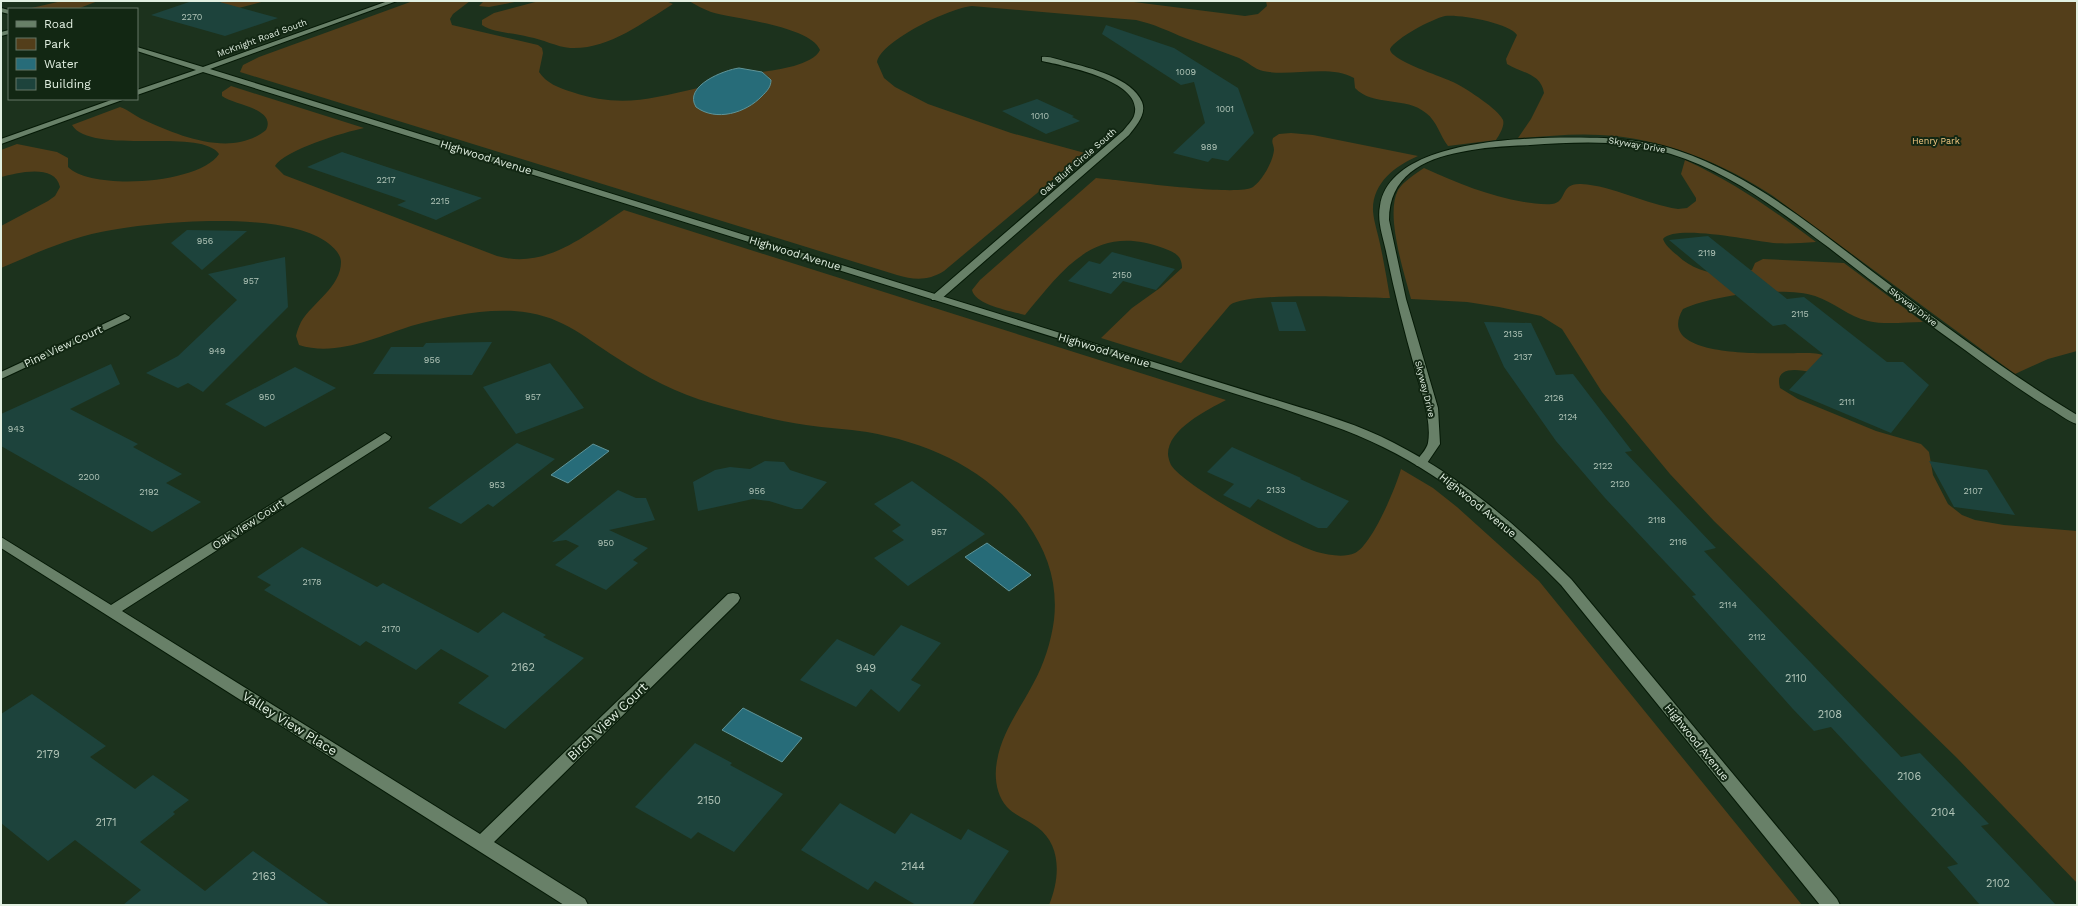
<svg xmlns="http://www.w3.org/2000/svg" width="2078" height="906" viewBox="0 0 2078 906" font-family="'Work Sans',sans-serif">
	<rect width="100%" height="100%" fill="#1c321d"/>
	<g fill="#533e1a">
		<polygon points="62,1 98,1 77,9 27,9"/>
		<polygon points="222,1 265,1 235,9 219,5"/>
		<path d="M 413,1 L 470,1 L 453,14 L 450,19 L 452,25 L 538,45 L 542,48 L 543,53 L 539,72 C 546,83 559,88 572,92 C 620,108 650,99 698,88 L 695,92 L 769,77 L 762,72 C 777,70 813,65 820,50 C 810,26 735,19 711,12 C 703,9 696,5 689,1 L 1126,1 L 1245,16 L 1258,14 L 1267,6 L 1266,1 L 2077,1 L 2077,351 L 2048,359 L 2015,374 L 1773,196 C 1721,162 1662,138 1600,135 C 1572,133 1545,137 1518,138 L 1531,119 L 1544,93 C 1541,73 1521,73 1507,64 L 1506,59 L 1517,35 C 1510,23 1459,14 1445,16 C 1432,19 1396,38 1390,49 C 1390,61 1445,77 1457,84 C 1468,90 1498,109 1503,120 C 1505,126 1499,135 1496,140 L 1448,146 C 1440,136 1437,121 1426,113 C 1406,96 1373,107 1355,88 L 1354,78 C 1330,64 1290,77 1263,71 C 1254,69 1248,62 1239,58 C 1221,51 1203,45 1185,38 C 1168,31 1154,24 1136,20 L 972,6 C 950,8 882,40 877,62 L 884,78 L 895,87 L 928,104 L 1011,133 L 1085,153 L 944,271 C 928,281 914,280 897,275 L 240,72 L 243,65 L 259,57 Z"/>
		<polygon points="484,1 520,1 489,7 479,6"/>
		<path d="M 539,1 L 666,1 L 673,4 C 642,23 608,50 570,48 C 557,47 542,39 529,37 C 514,33 494,33 482,25 L 482,20 L 494,13 Z"/>
		<path d="M 231,86 L 364,128 C 345,132 284,150 275,166 L 284,175 L 497,256 C 546,270 585,235 624,210 L 1226,400 C 1207,410 1168,429 1168,454 C 1168,457 1170,463 1171,465 C 1185,487 1290,544 1317,552 C 1328,555 1344,558 1355,553 C 1372,545 1396,487 1401,469 L 1433,488 L 1457,507 L 1539,581 L 1802,905 L 1049,905 C 1060,879 1062,845 1037,827 C 1028,820 1014,815 1007,807 C 996,795 994,776 997,761 C 1002,732 1020,709 1033,684 C 1044,664 1051,642 1054,620 C 1058,584 1048,553 1027,523 C 990,470 929,443 867,432 C 847,429 826,428 806,425 C 774,420 742,412 711,403 C 678,394 646,377 617,358 C 581,335 560,314 514,311 C 479,309 444,317 411,326 C 377,337 336,357 299,345 L 296,336 C 297,331 299,326 301,322 C 312,303 341,287 341,262 C 341,254 333,247 328,243 C 284,210 154,221 101,232 C 66,239 34,254 1,268 L 1,226 L 48,201 L 55,196 L 60,187 C 55,163 17,173 1,177 L 1,150 L 17,144 L 57,152 L 68,158 L 68,167 C 92,191 200,184 219,154 C 201,127 91,156 72,125 L 120,107 C 129,110 135,116 144,120 C 179,136 232,158 266,130 C 277,108 233,105 222,96 L 222,92 Z"/>
		<path d="M 1291,133 L 1313,135 L 1418,156 C 1395,166 1372,183 1373,211 C 1374,223 1378,233 1380,244 C 1384,262 1387,280 1390,298 C 1361,298 1249,291 1230,305 L 1181,363 L 1101,338 L 1132,308 L 1160,288 L 1182,268 C 1182,255 1174,252 1163,248 C 1095,223 1064,268 1025,315 C 1011,311 975,305 972,290 L 980,280 L 1096,178 C 1121,180 1238,197 1253,187 C 1263,180 1273,161 1274,150 C 1274,145 1271,143 1273,138 L 1279,134 Z"/>
		<path d="M 1685,160 C 1734,182 1773,210 1816,242 C 1802,243 1787,244 1773,243 C 1753,241 1676,224 1663,239 C 1665,245 1672,251 1677,255 C 1698,275 1724,277 1752,270 L 1755,263 L 1763,259 L 1844,263 L 1923,322 C 1905,322 1885,325 1868,321 C 1849,317 1834,302 1815,296 C 1784,286 1712,295 1683,309 C 1651,363 1786,352 1810,353 C 1818,353 1826,356 1833,358 L 1828,376 C 1813,373 1772,359 1780,388 L 1798,399 L 1876,431 L 1921,444 L 1929,452 L 1933,475 L 1948,504 L 1962,515 L 1975,520 L 2004,525 L 2077,531 L 2077,883 L 1957,758 L 1714,521 L 1670,474 L 1602,392 L 1562,329 L 1541,316 L 1499,307 L 1467,302 L 1411,299 C 1404,272 1385,215 1398,190 C 1404,181 1415,174 1424,168 C 1457,183 1489,196 1524,202 C 1533,203 1543,205 1552,204 C 1568,202 1559,183 1581,184 C 1614,186 1645,204 1678,209 L 1687,208 L 1696,201 L 1696,198 L 1681,174 Z"/>
	</g>
	<g fill="#276c79" stroke="#5f9498">
		<path d="M 739,68 L 762,72 L 771,80 C 771,87 767,91 762,96 C 746,113 716,122 696,107 C 683,86 724,70 739,68 Z"/>
		<polygon points="593,444 609,451 568,483 551,475"/>
		<polygon points="987,543 1031,575 1009,591 965,557"/>
		<polygon points="743,708 802,738 782,762 722,730"/>
	</g>
	<g fill="#1d433c">
		<polygon points="192,1 216,1 278,18 225,36 151,15"/>
		<polygon points="1106,25 1174,48 1238,88 1254,133 1228,161 1212,158 1208,162 1173,153 1205,123 1194,82 1181,85 1102,34"/>
		<polygon points="1037,99 1074,116 1072,117 1080,121 1046,134 1002,111"/>
		<polygon points="342,152 387,167 482,198 436,220 397,205 406,201 307,167"/>
		<polygon points="187,230 247,231 202,270 171,243"/>
		<polygon points="1708,236 1787,299 1804,297 1887,362 1903,362 1929,385 1891,433 1789,390 1823,354 1785,324 1773,326 1669,240"/>
		<polygon points="1112,252 1175,269 1156,290 1123,281 1111,294 1068,281 1089,261 1100,264"/>
		<polygon points="285,257 288,307 203,392 188,383 178,388 146,373 178,356 237,300 208,274"/>
		<polygon points="1271,302 1296,302 1306,331 1279,331"/>
		<polygon points="1484,322 1531,323 1556,375 1573,374 1632,451 1625,452 1716,548 1704,551 1901,757 1920,753 1989,824 1981,826 2056,905 1980,905 1947,867 1958,864 1831,727 1814,731 1792,708 1692,596 1696,595 1605,498 1556,441 1504,367"/>
		<polygon points="492,342 472,375 373,374 391,347 423,347 426,343"/>
		<polygon points="550,363 584,408 516,434 483,387"/>
		<polygon points="111,364 120,384 70,409 138,444 133,447 182,474 166,483 201,502 152,532 1,446 1,414"/>
		<polygon points="295,367 336,388 265,427 225,404"/>
		<polygon points="517,443 555,459 493,507 488,504 461,524 428,508"/>
		<polygon points="1232,447 1301,478 1300,479 1349,501 1327,528 1318,528 1258,499 1250,508 1223,495 1234,484 1207,472"/>
		<polygon points="765,461 784,462 790,470 827,482 802,509 795,509 769,501 753,499 698,511 693,482 715,470 730,467 750,469"/>
		<polygon points="1929,461 1987,470 2015,515 1954,507"/>
		<polygon points="912,481 985,534 908,586 874,558 904,540 892,531 901,525 874,504"/>
		<polygon points="618,490 636,498 646,498 655,520 609,530 648,548 633,560 638,563 606,590 555,565 579,546 566,540 552,542"/>
		<polygon points="302,547 377,587 383,583 478,633 503,612 546,635 543,637 584,658 505,729 458,703 489,676 441,649 416,670 366,641 360,646 264,590 271,585 257,577"/>
		<polygon points="901,625 941,643 911,680 921,685 899,712 871,689 856,707 800,680 837,639 874,656"/>
		<polygon points="32,694 106,746 90,757 135,789 153,775 189,800 173,812 175,814 140,842 205,891 253,851 330,905 123,905 141,890 75,840 48,861 1,823 1,714"/>
		<polygon points="695,743 732,763 730,765 783,794 734,852 698,832 691,839 635,807"/>
		<polygon points="840,803 895,834 911,813 961,840 968,829 1009,851 972,905 916,905 875,881 868,890 801,850"/>
	</g>
	<g fill="none" stroke-linecap="round" stroke-linejoin="round">
		<defs>
			<g id="street">
				<polygon points="9,30 9,34 1,36 1,32"/>
				<path d="M 1042,57 C 1050,56 1059,60 1067,62 C 1090,68 1132,78 1142,102 C 1147,114 1136,126 1129,135 L 940,300 L 932,300 L 931,298 L 932,296 L 1123,131 C 1126,127 1132,121 1134,116 C 1146,81 1065,66 1042,61 Z"/>
				<path d="M 1604,138 C 1629,140 1655,142 1679,151 C 1759,178 1826,237 1893,287 C 1953,332 2013,376 2077,415 L 2077,424 C 2067,421 2058,413 2049,408 C 2020,390 1992,370 1965,350 C 1918,317 1873,282 1828,247 C 1780,211 1730,172 1671,154 C 1626,139 1577,142 1530,145 C 1507,146 1483,147 1461,152 C 1422,159 1389,177 1389,220 L 1406,299 L 1438,408 L 1440,444 L 1425,466 L 1417,466 L 1415,463 C 1419,457 1427,449 1428,443 C 1432,421 1421,390 1415,369 C 1404,330 1394,291 1386,251 C 1383,237 1377,221 1380,206 C 1391,133 1549,137 1604,138 Z"/>
				<polygon points="125,314 130,317 129,319 1,379 1,372"/>
				<polygon points="385,433 391,437 389,440 122,611 480,834 728,594 733,593 738,594 740,598 738,602 494,842 585,899 588,905 564,905 1,548 1,537 111,605"/>
			</g>
			<g id="secondary">
				<path d="M 388,1 L 397,1 L 210,69 L 1286,403 C 1322,414 1360,425 1394,443 C 1461,477 1518,526 1571,579 L 1837,899 L 1840,905 L 1820,905 L 1561,585 C 1509,532 1451,480 1383,447 C 1349,430 1313,419 1278,407 L 203,72 L 137,95 L 137,90 L 196,70 L 137,51 L 137,47 L 203,67 Z"/>
				<polygon points="1,8 9,10 9,14 1,12"/>
				<polygon points="114,99 125,99 1,144 1,139"/>
			</g>
		</defs>
		<use href="#street" stroke="#051906" stroke-width="2"/>
		<use href="#secondary" stroke="#051906" stroke-width="2"/>
		<use href="#street" fill="#688068" fill-rule="evenodd"/>
		<use href="#secondary" fill="#688068" fill-rule="evenodd"/>
	</g>
	<g text-anchor="middle" stroke-width="4" stroke-linejoin="round" paint-order="stroke">
		<g font-size="9" fill="#b1c5b8">
			<text x="192" y="20">2270</text>
			<text x="1186" y="75">1009</text>
			<text x="1225" y="112">1001</text>
			<text x="1040" y="119">1010</text>
			<text x="1209" y="150">989</text>
			<text x="386" y="183">2217</text>
			<text x="440" y="204">2215</text>
			<text x="205" y="244">956</text>
			<text x="1707" y="256">2119</text>
			<text x="1122" y="278">2150</text>
			<text x="251" y="284">957</text>
			<text x="1800" y="317">2115</text>
			<text x="1513" y="337">2135</text>
			<text x="217" y="354">949</text>
			<text x="1523" y="360">2137</text>
			<text x="432" y="363">956</text>
			<text x="267" y="400">950</text>
			<text x="533" y="400">957</text>
			<text x="1554" y="401">2126</text>
			<text x="1847" y="405">2111</text>
			<text x="1568" y="420">2124</text>
			<text x="16" y="432">943</text>
			<text x="1603" y="469">2122</text>
			<text x="89" y="480">2200</text>
			<text x="1620" y="487">2120</text>
			<text x="497" y="488">953</text>
			<text x="1276" y="493">2133</text>
			<text x="757" y="494">956</text>
			<text x="1973" y="494">2107</text>
			<text x="149" y="495">2192</text>
			<text x="1657" y="523">2118</text>
			<text x="939" y="535">957</text>
			<text x="1678" y="545">2116</text>
			<text x="606" y="546">950</text>
			<text x="312" y="585">2178</text>
			<text x="1728" y="608">2114</text>
			<text x="391" y="632">2170</text>
			<text x="1757" y="640">2112</text>
		</g>
		<g font-size="9" fill="#e2f0e2" stroke="#122713">
			<text transform="translate(262 38) rotate(-20)" y="3">McKnight Road South</text>
			<text transform="translate(1637 145) rotate(10)" y="3">Skyway Drive</text>
			<text transform="translate(1078 162) rotate(-41)" y="3">Oak Bluff Circle South</text>
			<text transform="translate(1913 307) rotate(37)" y="3">Skyway Drive</text>
			<text transform="translate(1425 389) rotate(76)" y="3">Skyway Drive</text>
		</g>
		<g font-size="9" fill="#f6ca84" stroke="#122713">
			<text x="1936" y="144">Henry Park</text>
		</g>
		<g font-size="11" fill="#e2f0e2" stroke="#122713">
			<text transform="translate(486 157) rotate(17)" y="4">Highwood Avenue</text>
			<text transform="translate(795 253) rotate(17)" y="4">Highwood Avenue</text>
			<text transform="translate(63 346) rotate(-25)" y="4">Pine View Court</text>
			<text transform="translate(1104 350) rotate(17)" y="4">Highwood Avenue</text>
			<text transform="translate(1478 505) rotate(39)" y="4">Highwood Avenue</text>
			<text transform="translate(248 524) rotate(-33)" y="4">Oak View Court</text>
			<text transform="translate(1697 742) rotate(51)" y="4">Highwood Avenue</text>
		</g>
		<g font-size="11" fill="#b1c5b8">
			<text x="523" y="671">2162</text>
			<text x="866" y="672">949</text>
			<text x="1796" y="682">2110</text>
			<text x="1830" y="718">2108</text>
			<text x="48" y="758">2179</text>
			<text x="1909" y="780">2106</text>
			<text x="709" y="804">2150</text>
			<text x="1943" y="816">2104</text>
			<text x="106" y="826">2171</text>
			<text x="913" y="870">2144</text>
			<text x="264" y="880">2163</text>
			<text x="1998" y="887">2102</text>
		</g>
		<g font-size="13" fill="#e2f0e2" stroke="#122713">
			<text transform="translate(607 721) rotate(-44)" y="5">Birch View Court</text>
			<text transform="translate(290 723) rotate(32)" y="5">Valley View Place</text>
		</g>
	</g>
	<rect width="2078" height="906" fill="none" stroke="#e2f0e2" stroke-width="4"/>
	<rect x="8" y="8" width="130" height="92" fill="#122713" stroke="#657766"/>
	<rect x="16" y="21" width="20" height="6" fill="#688068" stroke="#657766"/>
	<text x="44" y="28" font-size="12" fill="#e2f0e2">Road</text>
	<rect x="16" y="38" width="20" height="12" fill="#533e1a" stroke="#657766"/>
	<text x="44" y="48" font-size="12" fill="#e2f0e2">Park</text>
	<rect x="16" y="58" width="20" height="12" fill="#276c79" stroke="#657766"/>
	<text x="44" y="68" font-size="12" fill="#e2f0e2">Water</text>
	<rect x="16" y="78" width="20" height="12" fill="#1d433c" stroke="#657766"/>
	<text x="44" y="88" font-size="12" fill="#e2f0e2">Building</text>
</svg>
